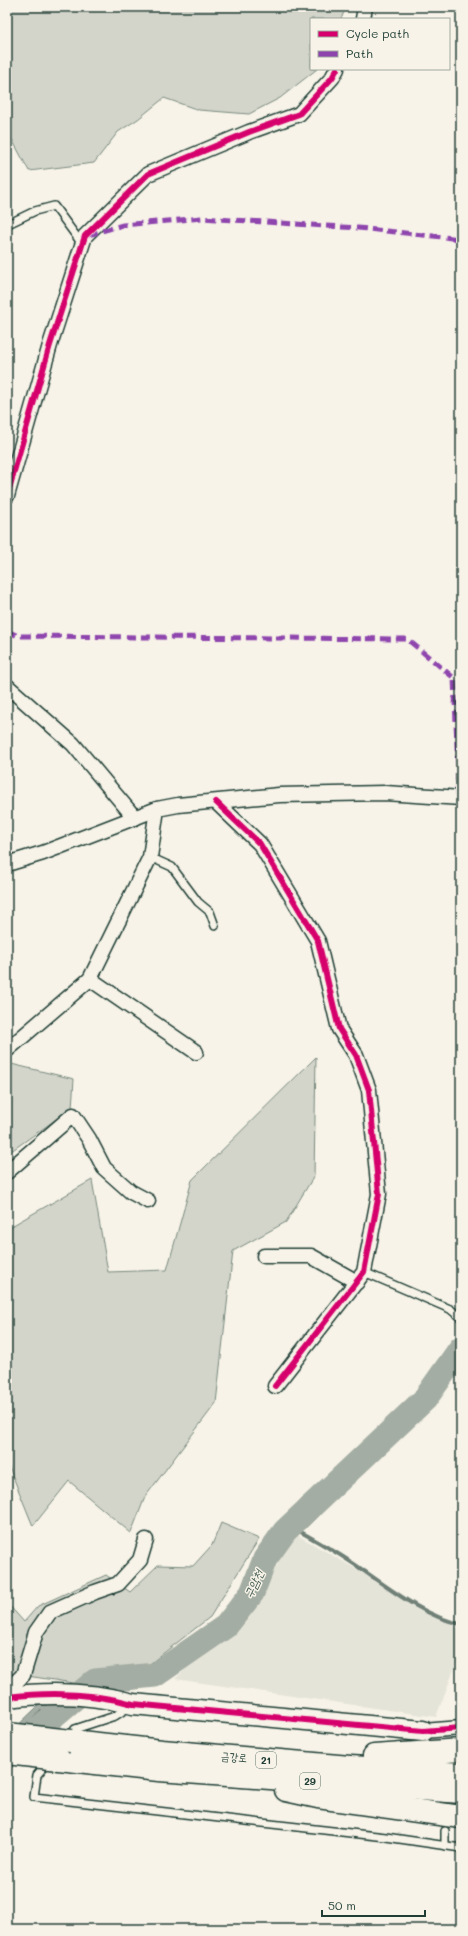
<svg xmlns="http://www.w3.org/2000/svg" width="468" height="1936" viewBox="0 0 468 1936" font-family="Mali,'Poor Story',sans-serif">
	<rect width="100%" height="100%" fill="#f7f3e8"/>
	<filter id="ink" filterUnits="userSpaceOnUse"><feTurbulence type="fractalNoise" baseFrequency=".025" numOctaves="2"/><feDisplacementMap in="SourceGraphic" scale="8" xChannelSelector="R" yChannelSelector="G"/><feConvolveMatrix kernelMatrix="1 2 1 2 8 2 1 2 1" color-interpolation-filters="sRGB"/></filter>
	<g filter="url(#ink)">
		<polygon fill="#e5e4d9" points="294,1533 461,1630 461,1651 436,1717 175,1679 259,1599"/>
		<g fill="#d3d5ca" stroke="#79897f">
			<polygon points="7,7 346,7 341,19 311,19 311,69 317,69 280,98 249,114 199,110 164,98 138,119 118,132 94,163 29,171 7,130"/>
			<polygon points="316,1057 314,1176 286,1222 233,1251 216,1403 145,1497 131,1533 69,1481 33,1526 7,1462 7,1231 15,1224 92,1180 108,1272 167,1270 192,1180"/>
			<polygon points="7,1063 74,1079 72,1108 7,1154"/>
			<polygon points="221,1523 259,1539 210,1617 147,1666 93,1672 74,1683 7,1673 7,1603 24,1622 38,1606 106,1575 130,1592 158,1565 193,1566 212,1545"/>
		</g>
		<polygon fill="#a4ada3" stroke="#6f8077" points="39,1705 77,1708 51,1730 7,1772 7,1736"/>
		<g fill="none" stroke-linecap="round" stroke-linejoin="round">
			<polyline stroke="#546a60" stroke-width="1" points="26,1724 41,1710 63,1711 63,1714 49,1726"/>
			<path stroke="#6f8077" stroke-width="4" d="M 290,1526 C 312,1538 333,1550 354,1564 C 385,1585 424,1617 461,1624"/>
			<polyline stroke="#a4ada3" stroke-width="25" points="38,1729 95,1681 155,1675 226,1626 252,1593 265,1559 285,1531 425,1399 461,1348"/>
			<defs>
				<g id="lane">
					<polyline points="8,224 35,211 54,206 82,244"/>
					<polyline points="150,857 172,867 198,902 210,912 215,926"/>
					<polyline points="364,1272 450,1309 461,1318"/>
					<polyline points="68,1737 75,1729 115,1716 129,1707"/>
					<polyline points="48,1762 37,1775 34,1797 386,1837 461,1848"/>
					<polyline points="445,1846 445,1831"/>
				</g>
				<g id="street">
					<polyline points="363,19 365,7"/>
					<polyline points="7,496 50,345 85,236 148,174 249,132 299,114 332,78 337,69"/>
					<polyline points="7,686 73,744 135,818"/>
					<polyline points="216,802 260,844 318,941 339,1029 356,1055 369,1090 379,1194 364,1272 275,1386"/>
					<polyline points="7,864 43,853 157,809 178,805 279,795 385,793 461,798"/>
					<polyline points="90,979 196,1052"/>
					<polyline points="7,1050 90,979 150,857 157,809"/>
					<polyline points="7,1172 73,1115 89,1139 104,1168 131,1192 148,1201"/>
					<polyline points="264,1256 311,1256 357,1282"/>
					<polyline points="7,1691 23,1675 36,1632 50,1612 95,1592 118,1584 140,1560 146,1540"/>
					<polyline points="423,1731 461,1728"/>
				</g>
				<path id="secondary" d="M 7,1697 C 48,1692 93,1693 133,1704 L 423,1731"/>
				<g id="highway">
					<polyline points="71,1741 162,1751 350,1767 461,1774"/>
					<polyline points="374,1756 461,1750"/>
					<polyline points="59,1759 159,1770 461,1792"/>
					<polyline points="286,1790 318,1797 461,1817"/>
				</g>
			</defs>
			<use href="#lane" stroke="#1f3d34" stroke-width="10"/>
			<use href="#street" stroke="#1f3d34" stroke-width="17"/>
			<use href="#secondary" stroke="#1f3d34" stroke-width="23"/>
			<use href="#highway" stroke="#1f3d34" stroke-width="25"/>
			<use href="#lane" stroke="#f7f3e8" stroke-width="7"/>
			<use href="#street" stroke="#f7f3e8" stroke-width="14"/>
			<use href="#secondary" stroke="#f7f3e8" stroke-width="20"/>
			<use href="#highway" stroke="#f7f3e8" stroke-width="22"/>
			<defs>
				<g id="highway-bridge">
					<polyline points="7,1734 71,1741"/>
					<polyline points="7,1753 59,1759"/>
				</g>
			</defs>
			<use href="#highway-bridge" stroke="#1f3d34" stroke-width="25" stroke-linecap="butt"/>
			<use href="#highway-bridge" stroke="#f7f3e8" stroke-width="22"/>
			<g stroke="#8e44ad" stroke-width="5" stroke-dasharray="10 5" stroke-linecap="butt">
				<polyline points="88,235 123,225 202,218 358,228 461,239"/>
				<polyline points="7,631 18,636 407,639 454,678 458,766 457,798"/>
			</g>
			<defs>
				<g id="cycleway">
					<polyline points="7,496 50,345 85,236 148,174 249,132 299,114 332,78 337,69"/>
					<polyline points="216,802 260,844 318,941 339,1029 356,1055 369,1090 379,1194 364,1272 275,1386"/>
					<path d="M 7,1697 C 48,1692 93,1693 133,1704 L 423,1731 L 461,1728"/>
				</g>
			</defs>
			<use href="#cycleway" stroke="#f7f3e8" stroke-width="8"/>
			<use href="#cycleway" stroke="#d6006c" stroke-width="6"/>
		</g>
	</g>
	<g text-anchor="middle" stroke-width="3" stroke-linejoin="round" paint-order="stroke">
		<g fill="#f7f3e8" stroke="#60746a" stroke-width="1">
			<rect x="256" y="1752" width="20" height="16" rx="3"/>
			<rect x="300" y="1773" width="20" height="16" rx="3"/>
		</g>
		<g font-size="10" font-weight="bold" fill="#1f3d34">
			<text x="266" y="1764">21</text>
			<text x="310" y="1785">29</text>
		</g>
		<g font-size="11" fill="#1f3d34" stroke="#f7f3e8">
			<text transform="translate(234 1757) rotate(5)" y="4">금강로</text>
		</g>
		<g font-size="12" font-style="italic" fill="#405950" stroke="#f7f3e8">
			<text transform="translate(254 1584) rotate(-65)" y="4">구암천</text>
		</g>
	</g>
	<rect width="468" height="1936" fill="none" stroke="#f7f3e8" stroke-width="24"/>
	<rect x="12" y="12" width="444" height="1912" fill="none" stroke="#1f3d34" stroke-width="1.5" filter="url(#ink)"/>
	<rect x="310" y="18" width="140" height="52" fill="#f7f3e8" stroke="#a1aaa0"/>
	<rect x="318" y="31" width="20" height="6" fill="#d6006c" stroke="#a1aaa0"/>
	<text x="346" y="38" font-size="12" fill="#1f3d34">Cycle path</text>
	<rect x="318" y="51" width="20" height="6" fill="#8e44ad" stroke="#a1aaa0"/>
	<text x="346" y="58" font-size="12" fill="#1f3d34">Path</text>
	<path d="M322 1910v6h103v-6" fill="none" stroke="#1f3d34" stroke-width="2"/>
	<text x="328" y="1910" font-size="12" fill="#1f3d34" stroke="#f7f3e8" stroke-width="3" paint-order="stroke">50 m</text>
</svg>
